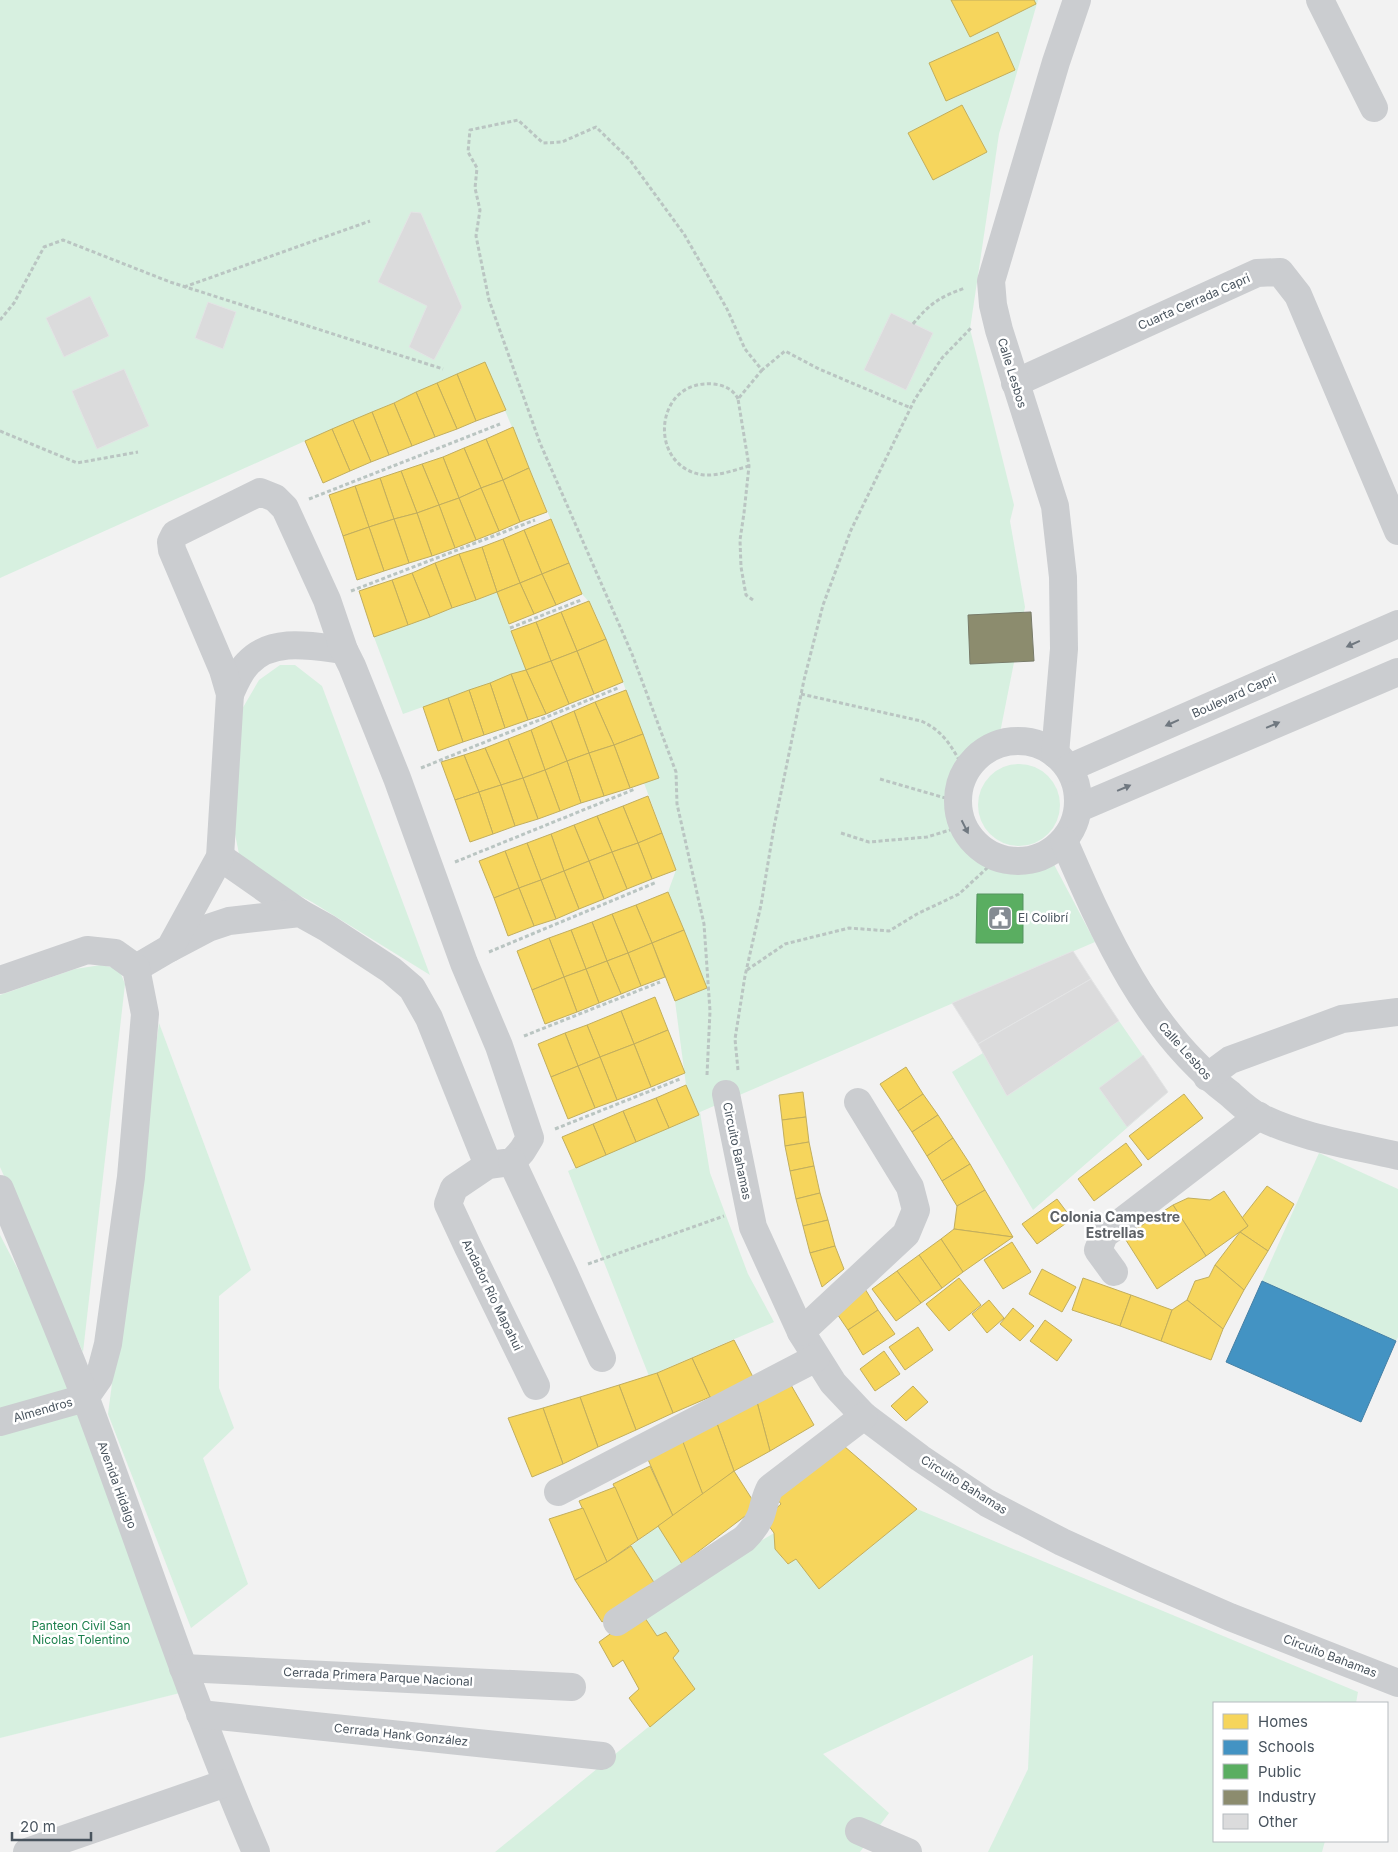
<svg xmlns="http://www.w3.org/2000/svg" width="1398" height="1852" viewBox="0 0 1398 1852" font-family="Inter,sans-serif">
	<rect width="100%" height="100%" fill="#f2f2f2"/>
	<g fill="#d7f0e0">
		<path d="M 0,0 L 1038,0 L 999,134 L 970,329 L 1014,505 L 1010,521 L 1025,607 L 998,743 C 987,749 977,755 968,766 C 951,787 956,825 975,843 C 984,852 997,858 1009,861 C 1023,864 1036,859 1049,855 L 1095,942 L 700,1112 L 710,1173 L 748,1274 L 774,1322 L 649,1376 L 568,1171 L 699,1115 L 699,1113 L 696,1114 L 686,1085 L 675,1001 L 707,988 L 668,892 L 676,870 L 644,783 L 658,778 C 643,733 626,689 608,645 C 601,628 595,607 582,594 L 485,363 L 305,441 L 0,578 Z"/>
		<polygon points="497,592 526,670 403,714 374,637"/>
		<polygon points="280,665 295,665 322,686 430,975 312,902 287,889 239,854 235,834 238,716 259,680"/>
		<circle cx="1019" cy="805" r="41"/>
		<polygon points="101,965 119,969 125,984 83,1352 0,1167 0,995 75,969"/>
		<polygon points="1119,1021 1168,1092 1033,1210 952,1072 983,1053 1007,1096"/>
		<polygon points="159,1023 251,1270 219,1296 219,1388 234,1428 203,1458 248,1584 191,1628 108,1414"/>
		<polygon points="1319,1153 1398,1189 1398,1337 1396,1341 1262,1281"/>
		<polygon points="0,1235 85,1398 188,1691 0,1738"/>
		<polygon points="917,1509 1358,1692 1356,1703 1214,1703 1214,1841 1325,1841 1322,1852 988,1852 1028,1769 1033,1655 823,1754 889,1813 860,1852 495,1852 695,1689 673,1658 679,1651 666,1632 657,1636 641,1612 774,1533 775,1549 787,1564 796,1559 820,1589"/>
		<polygon points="658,1526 682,1564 655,1584 631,1546"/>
	</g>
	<g fill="#f6d55c" stroke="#c2ae5d">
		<polygon points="951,0 1034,0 1036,4 970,37"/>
		<polygon points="998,32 1015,70 946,101 929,63"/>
		<polygon points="962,105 987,152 933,180 908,133"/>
		<polygon points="485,362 506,410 476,421 457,374"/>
		<polygon points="457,374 476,421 457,429 437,383"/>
		<polygon points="437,383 457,429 435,437 416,392"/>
		<polygon points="416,392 435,437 412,446 394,403"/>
		<polygon points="394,403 412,446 389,455 372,412"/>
		<polygon points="372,412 389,455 371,462 353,420"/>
		<polygon points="353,420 371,462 350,471 332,429"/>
		<polygon points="513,427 529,468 503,480 486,439"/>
		<polygon points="332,429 350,471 323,483 305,441"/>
		<polygon points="486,439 503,480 481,488 464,448"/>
		<polygon points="464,448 481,488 459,498 443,457"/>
		<polygon points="443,457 459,498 439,505 422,464"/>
		<polygon points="422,464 439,505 417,513 401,471"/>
		<polygon points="529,468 547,512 520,522 503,480"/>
		<polygon points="401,471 417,513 394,519 380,478"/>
		<polygon points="380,478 394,519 369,527 355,486"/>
		<polygon points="503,480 520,522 499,531 481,488"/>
		<polygon points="355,486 369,527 343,536 329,495"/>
		<polygon points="481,488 499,531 476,540 459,498"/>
		<polygon points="459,498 476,540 455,548 439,505"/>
		<polygon points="439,505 455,548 432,556 417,513"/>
		<polygon points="417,513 432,556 409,563 394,519"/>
		<polygon points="394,519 409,563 384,571 369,527"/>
		<polygon points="551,519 569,563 542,574 524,530"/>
		<polygon points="369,527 384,571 357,580 343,536"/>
		<polygon points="524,530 542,574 520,583 503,539"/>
		<polygon points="503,539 520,583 497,592 482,547"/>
		<polygon points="482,547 497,592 476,600 459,554"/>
		<polygon points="459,554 476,600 452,608 435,563"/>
		<polygon points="435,563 452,608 430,617 412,573"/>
		<polygon points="569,563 582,594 556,605 542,574"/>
		<polygon points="412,573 430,617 408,625 392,580"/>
		<polygon points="542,574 556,605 534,614 520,583"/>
		<polygon points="392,580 408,625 374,637 359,591"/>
		<polygon points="520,583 534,614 509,624 497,592"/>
		<polygon points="589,601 606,639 577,651 561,612"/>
		<polygon points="561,612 577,651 551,661 536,622"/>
		<polygon points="536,622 551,661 526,670 511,631"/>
		<polygon points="606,639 623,682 594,694 577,651"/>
		<polygon points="577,651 594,694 569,704 551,661"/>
		<polygon points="551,661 569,704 546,714 526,670"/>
		<polygon points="526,670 546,714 528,720 511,674"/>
		<polygon points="511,674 528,720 505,728 490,683"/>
		<polygon points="490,683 505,728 484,735 469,690"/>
		<polygon points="469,690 484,735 463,742 448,698"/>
		<polygon points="626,690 643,734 614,745 595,702"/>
		<polygon points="448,698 463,742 438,751 423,707"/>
		<polygon points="595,702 614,745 589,753 574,711"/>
		<polygon points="574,711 589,753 567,761 551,721"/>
		<polygon points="551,721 567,761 545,770 531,730"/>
		<polygon points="531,730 545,770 523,778 508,739"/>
		<polygon points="643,734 659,778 630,788 614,745"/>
		<polygon points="508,739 523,778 501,785 485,748"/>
		<polygon points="614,745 630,788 604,796 589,753"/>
		<polygon points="485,748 501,785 479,792 464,755"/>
		<polygon points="589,753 604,796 581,803 567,761"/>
		<polygon points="464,755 479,792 455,800 441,762"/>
		<polygon points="567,761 581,803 560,811 545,770"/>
		<polygon points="545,770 560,811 538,819 523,778"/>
		<polygon points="523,778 538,819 515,826 501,785"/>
		<polygon points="501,785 515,826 493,834 479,792"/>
		<polygon points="479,792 493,834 470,842 455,800"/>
		<polygon points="648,796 662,833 638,843 623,806"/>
		<polygon points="623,806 638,843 612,852 597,816"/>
		<polygon points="597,816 612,852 589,861 574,825"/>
		<polygon points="574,825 589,861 564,871 551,834"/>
		<polygon points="662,833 676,870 652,879 638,843"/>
		<polygon points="551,834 564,871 541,880 527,843"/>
		<polygon points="527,843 541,880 519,888 505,851"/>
		<polygon points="638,843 652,879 627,889 612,852"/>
		<polygon points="505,851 519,888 494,898 479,861"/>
		<polygon points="612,852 627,889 604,899 589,861"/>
		<polygon points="589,861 604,899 579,909 564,871"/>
		<polygon points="564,871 579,909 556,919 541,880"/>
		<polygon points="541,880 556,919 534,926 519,888"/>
		<polygon points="519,888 534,926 508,936 494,898"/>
		<polygon points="668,892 684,930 652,943 636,905"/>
		<polygon points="636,905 652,943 628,953 612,914"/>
		<polygon points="612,914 628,953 607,961 592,922"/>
		<polygon points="592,922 607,961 586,969 571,930"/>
		<polygon points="571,930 586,969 564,977 549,938"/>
		<polygon points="684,930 707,988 675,1001 652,943"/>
		<polygon points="549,938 564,977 532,990 517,951"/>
		<polygon points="652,943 665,977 641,986 628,953"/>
		<polygon points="628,953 641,986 621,994 607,961"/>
		<polygon points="607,961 621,994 599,1003 586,969"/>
		<polygon points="586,969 599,1003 577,1012 564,977"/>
		<polygon points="564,977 577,1012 545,1024 532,990"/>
		<polygon points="655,997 668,1030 634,1044 621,1011"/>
		<polygon points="621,1011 634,1044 600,1057 587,1025"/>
		<polygon points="587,1025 600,1057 578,1066 565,1033"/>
		<polygon points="668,1030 685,1073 651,1087 634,1044"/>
		<polygon points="565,1033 578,1066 551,1077 538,1044"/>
		<polygon points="634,1044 651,1087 617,1100 600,1057"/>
		<polygon points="600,1057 617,1100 595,1108 578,1066"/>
		<polygon points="578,1066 595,1108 568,1119 551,1077"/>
		<polygon points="906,1067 923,1094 898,1111 880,1084"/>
		<polygon points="686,1085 699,1115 669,1128 656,1098"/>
		<polygon points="803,1092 806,1117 782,1120 779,1095"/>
		<polygon points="923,1094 938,1115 912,1132 898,1111"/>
		<polygon points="1184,1094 1203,1118 1148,1160 1129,1136"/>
		<polygon points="656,1098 669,1128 636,1142 623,1111"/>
		<polygon points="623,1111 636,1142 606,1155 593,1124"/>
		<polygon points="938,1115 953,1138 927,1156 912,1132"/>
		<polygon points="806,1117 809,1142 785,1146 782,1120"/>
		<polygon points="593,1124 606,1155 576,1168 562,1137"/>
		<polygon points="953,1138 970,1164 942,1181 927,1156"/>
		<polygon points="809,1142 814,1166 790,1171 785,1146"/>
		<polygon points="1126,1143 1142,1165 1094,1201 1078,1179"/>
		<polygon points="970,1164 985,1190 957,1206 942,1181"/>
		<polygon points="814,1166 820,1193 796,1199 790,1171"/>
		<polygon points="1267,1186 1294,1204 1268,1251 1240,1232 1248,1226 1242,1218"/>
		<polygon points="985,1190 1013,1237 954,1229 957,1206"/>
		<polygon points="1224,1191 1248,1226 1206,1256 1173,1205 1188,1198 1210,1200"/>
		<polygon points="820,1193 828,1220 803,1226 796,1199"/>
		<polygon points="1057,1199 1072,1219 1037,1244 1022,1224"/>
		<polygon points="1173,1205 1206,1256 1157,1289 1124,1237"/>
		<polygon points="828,1220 835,1246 810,1253 803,1226"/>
		<polygon points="954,1229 1013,1237 963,1272 941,1239"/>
		<polygon points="1240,1232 1268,1251 1244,1290 1215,1265"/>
		<polygon points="941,1239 963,1272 942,1288 919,1255"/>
		<polygon points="1012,1242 1031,1272 1003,1289 984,1260"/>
		<polygon points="835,1246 844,1269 822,1287 810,1253"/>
		<polygon points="919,1255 942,1288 921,1303 897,1271"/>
		<polygon points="1215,1265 1244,1290 1223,1329 1187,1300 1195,1281 1209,1277"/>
		<polygon points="1042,1269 1076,1287 1062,1312 1029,1294"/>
		<polygon points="897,1271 921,1303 896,1321 872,1289"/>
		<polygon points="959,1278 981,1305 949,1331 926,1304"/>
		<polygon points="1083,1278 1131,1295 1120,1326 1072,1310"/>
		<polygon points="862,1284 878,1310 848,1330 831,1305"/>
		<polygon points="1131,1295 1172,1310 1161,1341 1120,1326"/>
		<polygon points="989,1300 1004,1318 987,1333 972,1314"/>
		<polygon points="1187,1300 1223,1329 1211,1360 1161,1341 1172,1310"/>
		<polygon points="1013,1308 1034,1326 1020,1341 1000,1324"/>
		<polygon points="878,1310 895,1334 863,1355 848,1330"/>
		<polygon points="1045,1320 1072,1340 1057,1361 1030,1341"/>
		<polygon points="918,1327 933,1350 905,1370 889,1347"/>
		<polygon points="734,1340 754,1379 712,1401 692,1358"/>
		<polygon points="884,1351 900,1374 875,1391 860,1369"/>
		<polygon points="692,1358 710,1397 673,1413 657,1373"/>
		<polygon points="657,1373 673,1413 636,1430 619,1385"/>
		<polygon points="619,1385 636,1430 598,1447 580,1397"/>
		<polygon points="791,1385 814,1425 770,1451 757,1402"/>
		<polygon points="913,1386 928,1402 906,1421 891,1406"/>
		<polygon points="580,1397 598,1447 563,1464 543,1408"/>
		<polygon points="757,1402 770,1451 734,1471 715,1418"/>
		<polygon points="543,1408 563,1464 532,1477 508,1418"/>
		<polygon points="715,1418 734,1471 703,1495 679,1434"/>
		<polygon points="837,1440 917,1509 819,1589 796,1559 788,1564 775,1549 774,1533 764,1519 781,1504 771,1491"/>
		<polygon points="683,1442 703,1495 673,1516 646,1455"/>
		<polygon points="650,1466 673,1516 638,1540 613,1484"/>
		<polygon points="734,1471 757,1507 682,1564 658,1526"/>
		<polygon points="615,1487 638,1540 607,1562 579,1501"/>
		<polygon points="583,1508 607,1562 575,1580 549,1519"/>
		<polygon points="631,1546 655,1584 602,1622 575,1580 607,1562"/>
		<polygon points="641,1612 657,1636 666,1632 679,1651 673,1658 695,1689 650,1727 629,1698 639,1689 623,1660 613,1667 599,1642"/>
	</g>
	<polygon fill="#4393c3" stroke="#4580a5" points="1262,1281 1396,1341 1361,1422 1226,1362"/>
	<polygon fill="#5aae61" stroke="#559360" points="977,894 1023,894 1023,943 976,943"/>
	<polygon fill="#8c8c6e" stroke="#787b69" points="1031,612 1034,661 970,664 968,615"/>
	<g fill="#dbdbdc" stroke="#e3e4e5">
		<polygon points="411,212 421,213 462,307 434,360 409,347 427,306 378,282"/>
		<polygon points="90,296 109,336 64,357 46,318"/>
		<polygon points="208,302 236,312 223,349 195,338"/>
		<polygon points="891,313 933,333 906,390 864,370"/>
		<polygon points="124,369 149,426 97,449 72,391"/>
		<polygon points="1073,951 1091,979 978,1044 952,1003"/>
		<polygon points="1091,979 1119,1021 1007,1096 978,1044"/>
		<polygon points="1143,1055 1168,1092 1127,1127 1099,1088"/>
	</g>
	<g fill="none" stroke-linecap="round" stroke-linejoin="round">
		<g stroke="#bac5c2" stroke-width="3" stroke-dasharray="4 2.5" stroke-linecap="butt">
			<polyline points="184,287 370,221"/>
			<polyline points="0,320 14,303 44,247 63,240 170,282 443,369"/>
			<path d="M 913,324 C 930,303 940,297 965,288"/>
			<path d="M 738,399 C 733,389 724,385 713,384 C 653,379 647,468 704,475 C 718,476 735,470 749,466"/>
			<polyline points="0,431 77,463 138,452"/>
			<polyline points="309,499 500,424"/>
			<polyline points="351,591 535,520"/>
			<polyline points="753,600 746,595 741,567 740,540 744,513 749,466 738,399 762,370"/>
			<polyline points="510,628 581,600"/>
			<path d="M 801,694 L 921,721 C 946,732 953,750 966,772"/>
			<polyline points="421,768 618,688"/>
			<polyline points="880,779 959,802"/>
			<polyline points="841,833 869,842 927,837 963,826"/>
			<polyline points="455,862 635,789"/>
			<polyline points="489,952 657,882"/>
			<polyline points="747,970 785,944 849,928 889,931 917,914 959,894 999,857"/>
			<polyline points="524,1036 660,982"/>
			<polyline points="738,1070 735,1039 745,976 761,905 774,827 804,680 823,605 851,530 915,399 942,358 971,328"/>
			<polyline points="707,1075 710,1011 704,924 677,804 676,772 632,654 540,443 489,300 476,236 480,210 475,188 477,168 468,152 470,130 518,120 543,143 562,142 596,127 630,160 684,234 727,309 745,349 762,370 785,351 819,369 911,408"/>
			<polyline points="555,1129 680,1079"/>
			<polyline points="588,1264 724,1216"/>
		</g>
		<g stroke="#cbcdd0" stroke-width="28">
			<polyline points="1320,0 1374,108"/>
			<polyline points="1015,383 1257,273 1280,272 1298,295 1398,531"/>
			<path d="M 230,694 C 235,683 240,671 248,663 C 272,637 312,646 344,650"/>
			<circle cx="1018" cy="801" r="60"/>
			<polyline points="1055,754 1064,649 1063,577 1055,506 999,330 993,305 991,281 1056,62 1077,0"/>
			<polyline points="1069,768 1398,624"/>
			<polyline points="1079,808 1398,672"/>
			<path d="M 1064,841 C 1104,933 1147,1032 1230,1094 C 1239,1102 1249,1112 1260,1117 C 1302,1138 1352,1145 1398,1156"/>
			<polyline points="220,857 300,913"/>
			<polyline points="170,948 208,928 229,921 300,913 327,928 391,970 412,988 429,1018 488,1165"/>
			<polyline points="136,968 170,948 220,857 230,694 223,670 172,550 171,542 175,534 260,492 275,498 285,508 327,600 344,650 352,666 397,778 464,963 499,1046 530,1138 522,1151 512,1162 488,1165 454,1188 448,1204 468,1247 536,1386"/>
			<polyline points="0,980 87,950 115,953 136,968 145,1014 131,1177 108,1344 99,1378 85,1398 0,1422"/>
			<polyline points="1207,1077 1230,1060 1342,1019 1398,1012"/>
			<polyline points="726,1094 753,1227 801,1332 833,1383 864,1416 920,1458 987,1503 1062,1542 1145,1580 1230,1617 1398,1683"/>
			<polyline points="512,1162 564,1273 602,1358"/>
			<path d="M 0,1189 C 29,1259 59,1329 86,1399 C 143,1550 192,1704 256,1852"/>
			<polyline points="1114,1272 1098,1250 1104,1235 1259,1116"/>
			<polyline points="801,1332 906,1234 916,1210 910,1187 858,1102"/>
			<polyline points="558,1492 816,1358"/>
			<path d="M 617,1622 L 744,1539 C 751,1532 757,1525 761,1515 C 764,1506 765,1497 770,1488 L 864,1416"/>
			<polyline points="183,1668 572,1687"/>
			<polyline points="200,1714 602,1756"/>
			<polyline points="859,1831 908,1852"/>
			<polyline points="27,1852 226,1783"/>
		</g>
	</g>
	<defs><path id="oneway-solid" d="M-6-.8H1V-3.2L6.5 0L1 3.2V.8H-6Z" transform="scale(1.25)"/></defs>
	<g fill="#707880">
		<use href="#oneway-solid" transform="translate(1353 644) rotate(156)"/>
		<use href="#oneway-solid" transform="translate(1172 723) rotate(156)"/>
		<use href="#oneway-solid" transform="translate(1273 725) rotate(-23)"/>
		<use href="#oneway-solid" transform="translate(1124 788) rotate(-23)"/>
		<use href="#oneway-solid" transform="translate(965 827) rotate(63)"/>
	</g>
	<defs>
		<symbol id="civic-square" viewBox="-11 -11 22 22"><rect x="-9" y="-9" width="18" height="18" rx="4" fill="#848b92" stroke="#fff"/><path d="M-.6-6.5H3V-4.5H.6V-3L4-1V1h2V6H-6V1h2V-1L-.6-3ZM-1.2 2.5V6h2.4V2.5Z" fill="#fff"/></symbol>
	</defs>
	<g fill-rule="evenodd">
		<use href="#civic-square" x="986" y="904" width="28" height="28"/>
	</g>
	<g text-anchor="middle" stroke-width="5" stroke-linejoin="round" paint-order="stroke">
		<g font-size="12" fill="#49545e" stroke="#fff">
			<text transform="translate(1194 302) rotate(-24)" y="4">Cuarta Cerrada Capri</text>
			<text transform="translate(1012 373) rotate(73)" y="4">Calle Lesbos</text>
			<text transform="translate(1234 696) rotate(-24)" y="4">Boulevard Capri</text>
			<text transform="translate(1185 1051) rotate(48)" y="4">Calle Lesbos</text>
			<text transform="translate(737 1151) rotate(78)" y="4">Circuito Bahamas</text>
			<text transform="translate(492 1295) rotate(64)" y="4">Andador Río Mapahui</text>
			<text transform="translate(43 1410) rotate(-16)" y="4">Almendros</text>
			<text transform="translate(117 1485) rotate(70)" y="4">Avenida Hidalgo</text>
			<text transform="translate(964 1485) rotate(32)" y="4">Circuito Bahamas</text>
			<text transform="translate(1330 1656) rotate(21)" y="4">Circuito Bahamas</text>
			<text transform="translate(378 1677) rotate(3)" y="4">Cerrada Primera Parque Nacional</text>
			<text transform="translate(401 1735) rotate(6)" y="4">Cerrada Hank González</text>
		</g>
		<g font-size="12" fill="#49545e" stroke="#fff" text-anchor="start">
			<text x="1018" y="922">El Colibrí</text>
		</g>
		<g font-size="12" fill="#1a7f4b" stroke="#fff">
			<text x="81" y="1630">Panteon Civil San<tspan x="81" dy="14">Nicolas Tolentino</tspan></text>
		</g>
		<g font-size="14" font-weight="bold" fill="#5d6166" stroke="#fff">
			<text x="1115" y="1222">Colonia Campestre<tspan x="1115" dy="16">Estrellas</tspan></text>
		</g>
	</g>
	<rect x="1213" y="1702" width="175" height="140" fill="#ffffff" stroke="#b6bbbf"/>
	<rect x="1223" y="1714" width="25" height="15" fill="#f6d55c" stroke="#b6bbbf"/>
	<text x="1258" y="1727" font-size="15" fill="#49545e">Homes</text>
	<rect x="1223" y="1740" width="25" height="15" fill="#4393c3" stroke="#b6bbbf"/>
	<text x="1258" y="1752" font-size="15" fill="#49545e">Schools</text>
	<rect x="1223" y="1764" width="25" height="15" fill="#5aae61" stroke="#b6bbbf"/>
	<text x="1258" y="1777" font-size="15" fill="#49545e">Public</text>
	<rect x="1223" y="1790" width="25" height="15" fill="#8c8c6e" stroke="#b6bbbf"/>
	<text x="1258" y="1802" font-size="15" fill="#49545e">Industry</text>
	<rect x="1223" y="1814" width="25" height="15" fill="#dbdbdc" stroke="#b6bbbf"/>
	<text x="1258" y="1827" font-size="15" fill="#49545e">Other</text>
	<path d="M12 1832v8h79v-8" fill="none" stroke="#49545e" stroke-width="2.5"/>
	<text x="20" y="1832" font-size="15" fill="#49545e" stroke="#ffffff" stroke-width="4" paint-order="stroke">20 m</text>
</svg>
